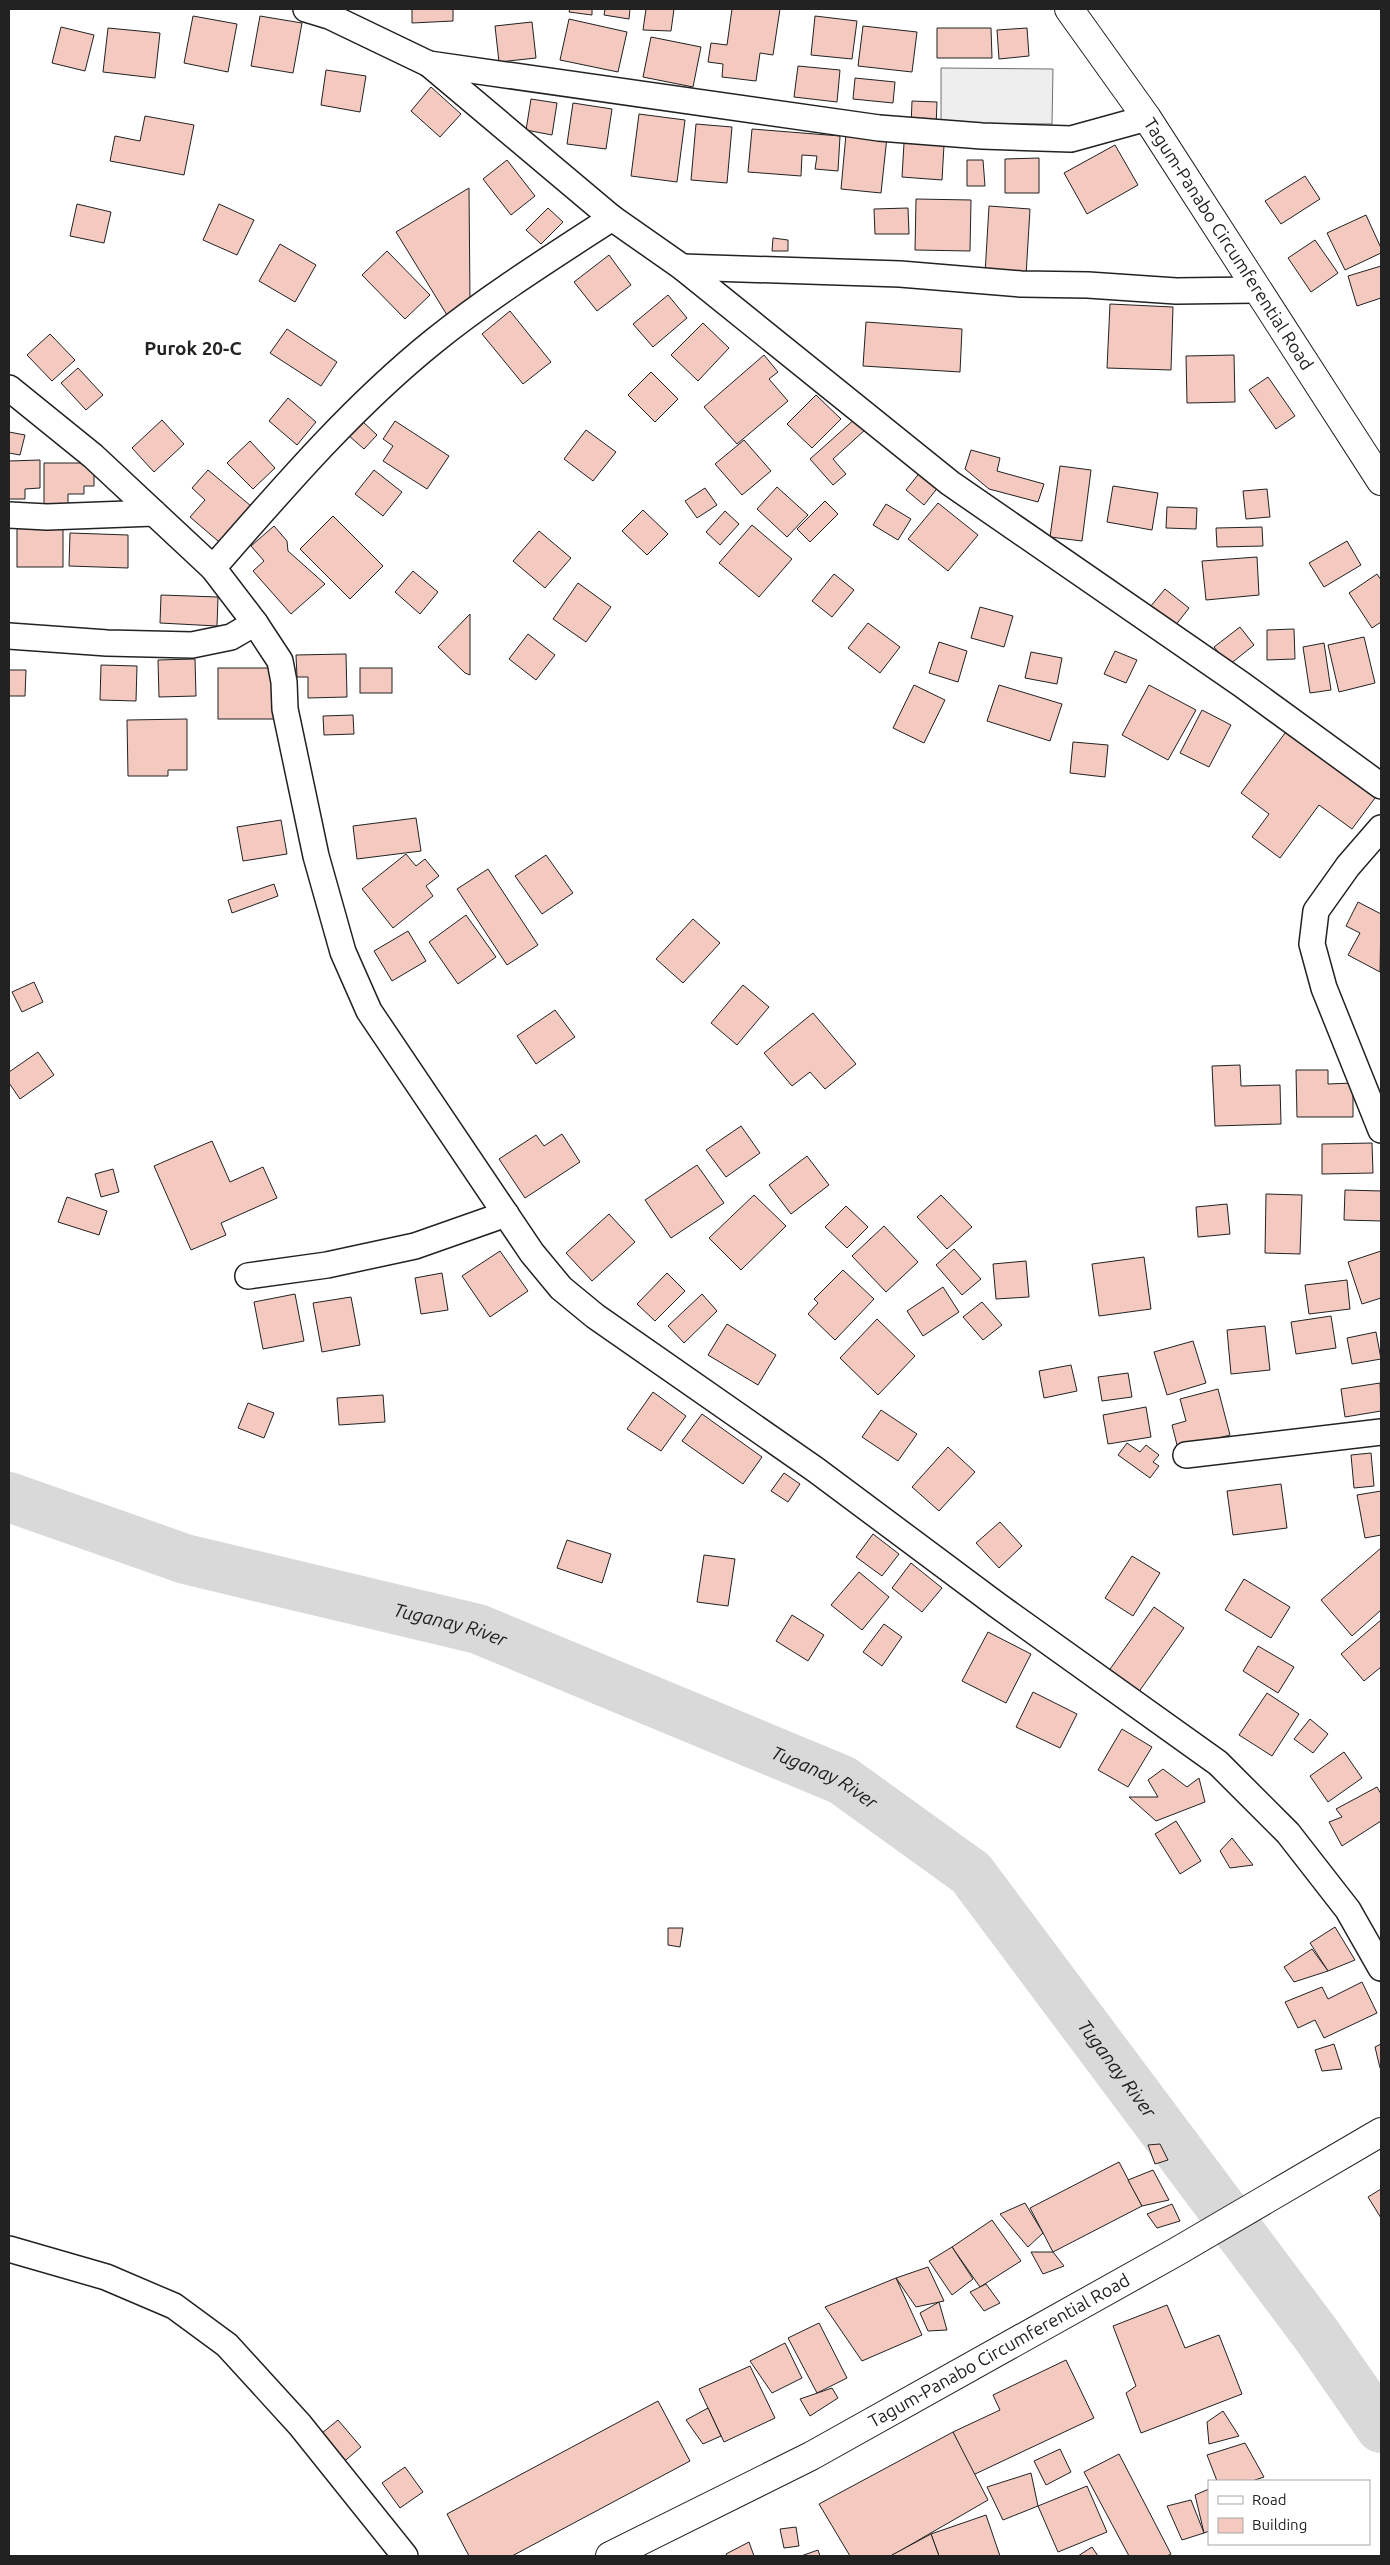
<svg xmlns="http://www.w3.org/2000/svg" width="1390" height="2565" viewBox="0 0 1390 2565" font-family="Ubuntu,sans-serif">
	<rect width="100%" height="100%" fill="#fff"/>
	<polygon fill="#eee" stroke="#6f6f6f" points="941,68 1053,69 1052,124 941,123"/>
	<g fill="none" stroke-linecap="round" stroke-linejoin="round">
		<path stroke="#d9d9d9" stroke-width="50" id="s1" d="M 9,1497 L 185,1559 L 478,1629 L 842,1780 L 971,1873 L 1318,2337 L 1381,2428"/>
	</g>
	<g fill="#f3c9c0" stroke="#222">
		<polygon points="412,9 453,9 453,21 412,23"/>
		<polygon points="570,9 592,9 592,15 569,12"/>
		<polygon points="605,9 630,9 629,19 604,15"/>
		<polygon points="646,9 674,9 671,31 643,30"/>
		<polygon points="732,9 780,9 773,55 760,53 756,81 722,77 723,64 708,62 711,43 727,45"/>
		<polygon points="193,16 237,24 228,72 184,63"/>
		<polygon points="260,16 302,23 293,73 251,66"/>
		<polygon points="815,16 857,21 852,59 811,55"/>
		<polygon points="569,19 627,32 618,72 560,60"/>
		<polygon points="532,22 536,58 499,62 495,26"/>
		<polygon points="863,26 917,32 912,72 858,66"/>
		<polygon points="61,27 94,35 85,71 52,63"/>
		<polygon points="108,28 160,33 155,78 103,72"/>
		<polygon points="937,28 991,28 992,58 937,58"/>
		<polygon points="1027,28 1029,56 999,59 997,30"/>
		<polygon points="651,37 701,47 693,87 643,77"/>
		<polygon points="798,66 840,70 837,102 794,97"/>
		<polygon points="326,70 366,76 360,112 321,105"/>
		<polygon points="855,78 895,82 893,103 853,99"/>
		<polygon points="431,87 461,114 440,137 411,111"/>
		<polygon points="531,99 557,103 552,135 526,130"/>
		<polygon points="912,101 937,102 936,127 911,126"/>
		<polygon points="573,103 612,109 606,149 567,144"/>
		<polygon points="639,114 685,120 677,182 631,176"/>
		<polygon points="145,116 194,125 184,175 110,161 115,136 140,141"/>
		<polygon points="696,124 732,127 727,183 691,180"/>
		<polygon points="752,129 840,136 838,171 815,169 817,156 802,155 801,176 748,172"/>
		<polygon points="846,134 887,137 881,193 841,189"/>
		<polygon points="904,143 944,145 942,180 902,177"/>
		<polygon points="1115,145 1138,185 1087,214 1064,173"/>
		<polygon points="1039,158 1039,193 1005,193 1005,159"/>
		<polygon points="507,160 535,196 511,215 483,179"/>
		<polygon points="967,160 983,160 985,186 967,186"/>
		<polygon points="1305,176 1320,199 1281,224 1265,201"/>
		<polygon points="469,188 470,302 447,315 396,232"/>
		<polygon points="916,199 971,200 970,251 915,250"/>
		<polygon points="77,204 111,212 104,243 70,236"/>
		<polygon points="219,204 254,220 237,255 203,240"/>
		<polygon points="989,206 1030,209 1026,276 985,274"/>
		<polygon points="548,208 563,222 541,244 526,230"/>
		<polygon points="908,208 909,234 875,234 874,209"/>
		<polygon points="1366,215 1381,248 1381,253 1345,270 1327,233"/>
		<polygon points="773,238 788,240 788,251 772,251"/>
		<polygon points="1315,240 1338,273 1311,292 1288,258"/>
		<polygon points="280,244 316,265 295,302 259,281"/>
		<polygon points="387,251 430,295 405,319 362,275"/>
		<polygon points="609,255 631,285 597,311 574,282"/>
		<polygon points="1381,266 1381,298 1357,306 1348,276"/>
		<polygon points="668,295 687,318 653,347 633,324"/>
		<polygon points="1110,304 1173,307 1171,370 1107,368"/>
		<polygon points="510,311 551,362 523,384 482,334"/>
		<polygon points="866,322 962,329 960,372 863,366"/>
		<polygon points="703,323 729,348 698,381 671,355"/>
		<polygon points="287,329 337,362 321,386 270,353"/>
		<polygon points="50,334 75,360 52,381 27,355"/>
		<polygon points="764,355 778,372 769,379 788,401 737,444 704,407"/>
		<polygon points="1234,355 1235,402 1187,403 1186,356"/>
		<polygon points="78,368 103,395 86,410 61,383"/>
		<polygon points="651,372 678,399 655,422 628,395"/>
		<polygon points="1268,377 1295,416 1276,429 1249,390"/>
		<polygon points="816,395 841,419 812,448 787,424"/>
		<polygon points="288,398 316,422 297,445 269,421"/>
		<polygon points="856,418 866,429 833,459 846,474 833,485 810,459"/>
		<polygon points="162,420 184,444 154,472 132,448"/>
		<polygon points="362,421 377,435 364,449 348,435"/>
		<polygon points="395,421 449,456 427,489 383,461 393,446 383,439"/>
		<polygon points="586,430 616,452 593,481 564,459"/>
		<polygon points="9,432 25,435 20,455 9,453"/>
		<polygon points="744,440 771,471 742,495 715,464"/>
		<polygon points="250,441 275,468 253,489 227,463"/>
		<polygon points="971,450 1000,458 997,471 1044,484 1038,502 989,489 965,469"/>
		<polygon points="40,460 40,488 25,489 25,499 9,499 9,461"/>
		<polygon points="44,463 94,463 94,486 84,486 84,494 68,494 68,507 44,507"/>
		<polygon points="1060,466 1091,470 1082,541 1050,537"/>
		<polygon points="208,470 257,511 225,547 190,517 205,500 192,488"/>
		<polygon points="374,470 402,492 383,516 355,494"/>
		<polygon points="921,471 939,486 924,505 906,490"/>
		<polygon points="1113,486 1158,493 1152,530 1107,522"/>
		<polygon points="777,487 808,515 787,537 757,509"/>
		<polygon points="705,488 717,505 697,518 685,501"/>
		<polygon points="1267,489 1270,517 1246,519 1243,491"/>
		<polygon points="825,501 838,514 810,542 797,529"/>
		<polygon points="938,503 978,535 948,571 908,539"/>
		<polygon points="886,504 911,519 898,540 873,525"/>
		<polygon points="1167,507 1197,508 1196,529 1166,528"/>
		<polygon points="643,510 668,534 647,555 622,531"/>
		<polygon points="725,511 739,524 720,545 706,532"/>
		<polygon points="333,516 383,566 350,599 300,549"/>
		<polygon points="752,525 792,559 759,597 719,563"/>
		<polygon points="274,526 287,541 288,551 325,584 291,614 253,571 264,561 251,546"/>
		<rect x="17" y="527" width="46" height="40"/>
		<polygon points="1262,527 1263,546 1217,547 1216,528"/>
		<polygon points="539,531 571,558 545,588 513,561"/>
		<polygon points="70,533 128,535 128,568 69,566"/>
		<polygon points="1347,541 1361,565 1324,587 1309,563"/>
		<polygon points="1257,557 1259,595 1206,600 1202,561"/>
		<polygon points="413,571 438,592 420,614 395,592"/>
		<polygon points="834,574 854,590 832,617 812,601"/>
		<polygon points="1377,574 1381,580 1381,622 1372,628 1349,593"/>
		<polygon points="578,583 611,607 586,642 553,619"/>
		<polygon points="1165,589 1189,608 1175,626 1150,607"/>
		<polygon points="161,595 218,597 217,626 160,623"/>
		<polygon points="980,607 1013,616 1004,647 971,638"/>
		<polygon points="470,614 470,675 465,673 438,647"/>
		<polygon points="868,623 900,647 880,673 848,648"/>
		<polygon points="1240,627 1254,645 1229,665 1214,647"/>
		<polygon points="1294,629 1295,659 1267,660 1267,630"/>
		<polygon points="528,634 555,655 536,680 509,659"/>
		<polygon points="1364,637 1375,683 1339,692 1328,645"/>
		<polygon points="939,642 967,651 958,682 929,673"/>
		<polygon points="1324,643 1331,690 1310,693 1303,647"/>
		<polygon points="1115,651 1137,660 1126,683 1104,674"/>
		<polygon points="1031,652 1062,658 1057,684 1025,678"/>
		<polygon points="346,654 347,697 308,698 308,677 297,677 296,655"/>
		<polygon points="195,659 196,696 159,697 158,660"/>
		<polygon points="101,665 137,666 136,701 100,700"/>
		<rect x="218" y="668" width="58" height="51"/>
		<rect x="360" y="668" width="32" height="25"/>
		<polygon points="9,670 26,670 25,696 9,696"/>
		<polygon points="914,685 945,700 924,743 893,728"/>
		<polygon points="999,685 1062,704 1050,741 987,721"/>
		<polygon points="1149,685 1196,710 1168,760 1122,735"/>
		<polygon points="1202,710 1231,725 1209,767 1180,753"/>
		<polygon points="353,715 354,734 324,735 323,716"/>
		<polygon points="187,719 187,770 168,770 168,776 128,776 127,720"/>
		<polygon points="1288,729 1378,794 1352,829 1319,805 1280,858 1252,837 1269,814 1241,793"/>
		<polygon points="1073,742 1108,745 1105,777 1070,773"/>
		<polygon points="416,818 421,851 357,859 353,826"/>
		<polygon points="281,820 287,854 243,861 237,827"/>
		<polygon points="406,854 416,866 425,859 439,876 426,886 433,896 393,928 362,889"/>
		<polygon points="546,855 573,893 542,914 515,876"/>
		<polygon points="488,869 538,945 507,965 457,889"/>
		<polygon points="274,884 278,896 232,913 228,900"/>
		<polygon points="1358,902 1381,914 1380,972 1348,955 1360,933 1346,926"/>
		<polygon points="466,915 496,957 458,984 429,942"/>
		<polygon points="693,919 720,943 683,983 656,959"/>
		<polygon points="408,931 426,961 392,981 374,951"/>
		<polygon points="34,982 43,1002 22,1012 12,992"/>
		<polygon points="743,985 769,1007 737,1045 711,1023"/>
		<polygon points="555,1010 575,1037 536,1064 517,1036"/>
		<polygon points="813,1013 856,1064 825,1089 810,1072 792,1086 764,1053"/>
		<polygon points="38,1052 54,1075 20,1099 9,1083 9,1072"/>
		<polygon points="1240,1065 1241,1086 1280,1085 1281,1124 1215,1126 1212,1066"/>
		<polygon points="1296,1070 1328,1070 1328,1084 1353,1083 1353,1117 1297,1117"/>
		<polygon points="741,1126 760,1153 726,1177 706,1150"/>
		<polygon points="562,1134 580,1162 525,1198 499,1159 536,1135 544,1146"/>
		<polygon points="212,1141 230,1182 263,1167 277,1198 221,1223 226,1235 191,1250 154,1166"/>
		<polygon points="1372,1143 1373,1173 1322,1174 1322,1144"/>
		<polygon points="807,1156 829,1185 791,1214 769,1185"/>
		<polygon points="697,1165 724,1203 671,1238 645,1200"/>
		<polygon points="113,1169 119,1192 101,1197 95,1174"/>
		<polygon points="1345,1190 1381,1191 1381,1221 1344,1220"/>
		<polygon points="1266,1194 1302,1195 1300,1254 1265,1253"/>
		<polygon points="754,1195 786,1226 741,1270 709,1238"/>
		<polygon points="941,1195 972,1227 947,1249 917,1217"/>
		<polygon points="67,1197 107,1211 99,1235 58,1222"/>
		<polygon points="1227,1204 1230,1234 1198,1237 1196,1207"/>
		<polygon points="846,1206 868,1227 847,1248 825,1227"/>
		<polygon points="609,1214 635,1242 592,1281 566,1253"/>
		<polygon points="884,1226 918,1262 886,1292 852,1256"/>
		<polygon points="954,1249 981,1279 962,1295 936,1265"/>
		<polygon points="500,1251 528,1291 490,1317 462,1276"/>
		<polygon points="1381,1251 1381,1298 1362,1304 1348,1262"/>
		<polygon points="1144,1257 1151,1309 1099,1316 1092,1264"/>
		<polygon points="1026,1261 1029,1297 996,1299 993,1264"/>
		<polygon points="843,1270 874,1299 835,1340 808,1314 818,1303 814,1299"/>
		<polygon points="442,1273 448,1310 421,1314 415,1278"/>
		<polygon points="667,1273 685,1291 655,1321 637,1304"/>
		<polygon points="1347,1280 1350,1309 1309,1314 1305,1285"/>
		<polygon points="943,1287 959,1312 923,1336 907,1311"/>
		<polygon points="295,1294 304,1341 263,1349 254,1302"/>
		<polygon points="702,1294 717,1311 684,1343 668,1326"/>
		<polygon points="351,1297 360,1345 322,1352 313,1303"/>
		<polygon points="982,1302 1002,1325 983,1340 963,1317"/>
		<polygon points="1331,1316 1336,1348 1296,1354 1291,1322"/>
		<polygon points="877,1319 915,1356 878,1395 840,1358"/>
		<polygon points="727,1324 776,1355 758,1385 708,1355"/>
		<polygon points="1265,1326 1270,1370 1231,1374 1227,1330"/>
		<polygon points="1376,1332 1381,1359 1352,1364 1347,1338"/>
		<polygon points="1193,1341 1206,1383 1167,1395 1154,1352"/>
		<polygon points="1071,1365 1077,1391 1044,1398 1039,1371"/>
		<polygon points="1128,1373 1132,1397 1102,1401 1098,1377"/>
		<polygon points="1380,1383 1381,1411 1345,1417 1341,1389"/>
		<polygon points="1218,1389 1230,1435 1178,1449 1172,1425 1186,1421 1180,1399"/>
		<polygon points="653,1392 686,1416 661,1451 627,1429"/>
		<polygon points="383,1395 385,1422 339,1425 337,1398"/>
		<polygon points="248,1403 274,1413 264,1438 238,1428"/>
		<polygon points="1146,1407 1151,1437 1108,1444 1103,1415"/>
		<polygon points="881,1410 917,1434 898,1461 862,1437"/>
		<polygon points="702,1414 762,1457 743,1484 682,1441"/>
		<polygon points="1127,1443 1140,1452 1146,1445 1159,1455 1153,1462 1159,1466 1150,1478 1118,1455"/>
		<polygon points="948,1447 975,1472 939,1511 912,1487"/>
		<polygon points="1371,1453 1374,1486 1354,1488 1351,1455"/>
		<polygon points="784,1473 800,1484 788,1502 771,1491"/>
		<polygon points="1281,1484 1287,1528 1233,1535 1227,1491"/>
		<polygon points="1381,1491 1381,1535 1365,1538 1357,1495"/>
		<polygon points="1000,1522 1022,1546 999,1568 976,1543"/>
		<polygon points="873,1534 899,1554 882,1576 856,1557"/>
		<polygon points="567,1540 611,1554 602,1583 557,1568"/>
		<polygon points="1381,1548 1381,1610 1352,1636 1321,1600"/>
		<polygon points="704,1555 735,1559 728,1606 697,1602"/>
		<polygon points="1132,1556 1160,1573 1133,1616 1105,1598"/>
		<polygon points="911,1563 942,1588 922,1612 892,1588"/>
		<polygon points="859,1572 889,1597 862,1630 831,1605"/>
		<polygon points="1244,1579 1290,1607 1271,1638 1225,1610"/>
		<polygon points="1154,1607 1184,1628 1138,1693 1108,1672"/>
		<polygon points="792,1615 824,1635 808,1661 776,1641"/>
		<polygon points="1381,1620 1381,1667 1364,1681 1341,1654"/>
		<polygon points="884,1624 902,1637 882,1666 863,1652"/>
		<polygon points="988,1632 1031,1654 1006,1703 962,1681"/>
		<polygon points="1258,1646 1294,1667 1278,1693 1243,1671"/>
		<polygon points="1033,1692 1077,1714 1060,1748 1016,1727"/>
		<polygon points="1267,1693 1299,1714 1272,1756 1239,1735"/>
		<polygon points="1310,1719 1328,1734 1313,1753 1294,1739"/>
		<polygon points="1122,1729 1152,1747 1128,1787 1098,1770"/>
		<polygon points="1344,1752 1362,1778 1328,1802 1310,1776"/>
		<polygon points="1163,1769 1187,1787 1199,1778 1205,1802 1156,1821 1129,1797 1158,1797 1148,1780"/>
		<polygon points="1377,1787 1381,1794 1381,1821 1342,1846 1329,1822 1342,1817 1336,1809"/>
		<polygon points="1176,1821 1201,1861 1180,1874 1155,1834"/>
		<polygon points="1232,1838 1253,1865 1230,1868 1220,1851"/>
		<polygon points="1335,1927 1355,1960 1328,1971 1310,1943"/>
		<polygon points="668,1928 683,1928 680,1947 668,1945"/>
		<polygon points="1312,1949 1328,1971 1294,1982 1284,1967"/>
		<polygon points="1362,1982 1377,2013 1324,2038 1315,2020 1298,2028 1285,2002 1322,1987 1328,1999"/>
		<polygon points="1334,2044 1342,2069 1322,2071 1315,2050"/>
		<polygon points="1381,2044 1381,2067 1380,2068 1375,2047"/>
		<polygon points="1160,2144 1168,2160 1155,2164 1148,2145"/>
		<polygon points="1119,2162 1142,2206 1053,2252 1030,2208"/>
		<polygon points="1153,2170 1169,2200 1142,2206 1128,2180"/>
		<polygon points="1381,2189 1381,2218 1368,2197"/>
		<polygon points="1025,2203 1043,2233 1028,2247 1000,2214"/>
		<polygon points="1172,2204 1180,2221 1157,2228 1147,2214"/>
		<polygon points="992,2220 1021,2261 980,2287 952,2247"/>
		<polygon points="952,2247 973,2279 952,2295 929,2261"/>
		<polygon points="1031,2252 1053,2252 1064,2266 1043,2274"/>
		<polygon points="928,2267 944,2301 916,2307 896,2278"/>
		<polygon points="896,2278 922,2335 862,2361 825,2307"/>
		<polygon points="986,2284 1000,2303 984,2311 970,2292"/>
		<polygon points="939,2302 947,2330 928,2331 920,2313"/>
		<polygon points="1167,2305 1185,2348 1219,2335 1242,2394 1141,2433 1126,2393 1136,2386 1113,2326"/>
		<polygon points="819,2323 847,2378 817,2393 788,2338"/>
		<polygon points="785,2343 802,2378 772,2393 750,2361"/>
		<polygon points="1066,2360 1094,2418 973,2475 953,2432 1000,2410 993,2395"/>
		<polygon points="750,2366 775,2418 724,2442 699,2389"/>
		<polygon points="832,2388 838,2398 810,2416 800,2399"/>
		<polygon points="658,2401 690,2461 512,2556 469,2556 447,2514"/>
		<polygon points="708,2408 721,2436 703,2444 686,2420"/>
		<polygon points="1223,2411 1239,2436 1209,2444 1207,2422"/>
		<polygon points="338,2420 361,2447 340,2465 316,2438"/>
		<polygon points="953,2432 988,2500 891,2556 850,2556 819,2504"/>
		<polygon points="1245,2443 1264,2477 1252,2481 1217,2481 1207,2455"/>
		<polygon points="1060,2449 1071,2472 1046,2485 1034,2461"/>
		<polygon points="1119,2454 1171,2554 1167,2556 1129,2556 1084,2472"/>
		<polygon points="405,2467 423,2492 400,2508 382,2483"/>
		<polygon points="1031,2473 1038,2506 1003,2520 987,2487"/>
		<polygon points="1087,2486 1107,2532 1058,2552 1038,2506"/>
		<polygon points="1209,2489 1209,2531 1204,2533 1195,2495"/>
		<polygon points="1191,2500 1204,2533 1182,2540 1167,2506"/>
		<polygon points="986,2515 1000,2556 939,2556 931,2534"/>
		<polygon points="796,2527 799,2546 784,2548 780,2529"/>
		<polygon points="931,2534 939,2556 893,2556 892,2555"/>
		<polygon points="749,2542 754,2556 727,2556 726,2554"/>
		<polygon points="1092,2547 1098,2556 1078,2556"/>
		<polygon points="818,2550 820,2556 801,2556"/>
	</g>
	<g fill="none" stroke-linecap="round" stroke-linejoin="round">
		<defs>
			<g id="street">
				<polyline points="306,9 329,16 429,64 612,218 682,267 950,483 1241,684 1381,786"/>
				<polyline points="429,64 879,128 982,136 1071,139 1147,118"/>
				<path d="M 612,218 C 552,257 490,296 434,341 C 352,407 282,489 213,568 L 255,623 L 280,661 L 284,682 L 285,709 L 316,856 L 343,952 L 369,1011 L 532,1253 L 561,1288 L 595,1316 L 816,1470 L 997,1605 L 1218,1763 L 1288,1833 L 1348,1910 L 1381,1968"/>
				<polyline points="682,267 900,274 1021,284 1088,285 1176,291 1256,290"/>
				<polyline points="9,388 93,456 213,568"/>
				<polyline points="9,515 47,517 154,513"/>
				<polyline points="9,636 107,643 192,645 231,637 255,623"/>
				<polyline points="1381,828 1348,866 1316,911 1312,944 1324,988 1381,1130"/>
				<polyline points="248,1276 327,1265 415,1246 506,1214"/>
				<polyline points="1186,1455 1381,1432"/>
				<polyline points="9,2249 106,2277 174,2306 227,2345 300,2425 405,2556"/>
			</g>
			<g id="primary">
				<path id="s2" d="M 1069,9 L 1147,118 L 1381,481"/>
				<path id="s3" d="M 610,2556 L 811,2456 L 1176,2252 L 1381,2132"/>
			</g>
		</defs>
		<use href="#street" stroke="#222" stroke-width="28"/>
		<use href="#primary" stroke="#222" stroke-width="30"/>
		<use href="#street" stroke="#fff" stroke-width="25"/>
		<use href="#primary" stroke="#fff" stroke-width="28"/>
	</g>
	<g text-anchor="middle" stroke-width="4" stroke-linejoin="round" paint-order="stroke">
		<g font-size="18" fill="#222" stroke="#fff">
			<text dy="6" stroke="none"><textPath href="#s2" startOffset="284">Tagum-Panabo Circumferential Road</textPath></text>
			<text dy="6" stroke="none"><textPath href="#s3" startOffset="440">Tagum-Panabo Circumferential Road</textPath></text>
		</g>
		<g font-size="19" font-weight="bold" fill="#222" stroke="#fff">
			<text x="193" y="355">Purok 20-C</text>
		</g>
		<g font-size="19" font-style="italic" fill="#222" stroke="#fff">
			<text dy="7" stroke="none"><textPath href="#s1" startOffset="460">Tuganay River</textPath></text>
			<text dy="7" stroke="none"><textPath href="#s1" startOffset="865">Tuganay River</textPath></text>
			<text dy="7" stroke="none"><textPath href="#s1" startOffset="1285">Tuganay River</textPath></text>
		</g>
	</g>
	<rect width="1390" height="2565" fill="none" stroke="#222222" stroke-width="20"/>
	<rect x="1208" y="2480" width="162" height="65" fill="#ffffff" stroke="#a7a7a7"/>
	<rect x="1218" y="2496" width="25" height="8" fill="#ffffff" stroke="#a7a7a7"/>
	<text x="1252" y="2505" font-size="15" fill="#222222">Road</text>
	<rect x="1218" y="2518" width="25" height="15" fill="#f3c9c0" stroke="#a7a7a7"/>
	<text x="1252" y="2530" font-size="15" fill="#222222">Building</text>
</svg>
